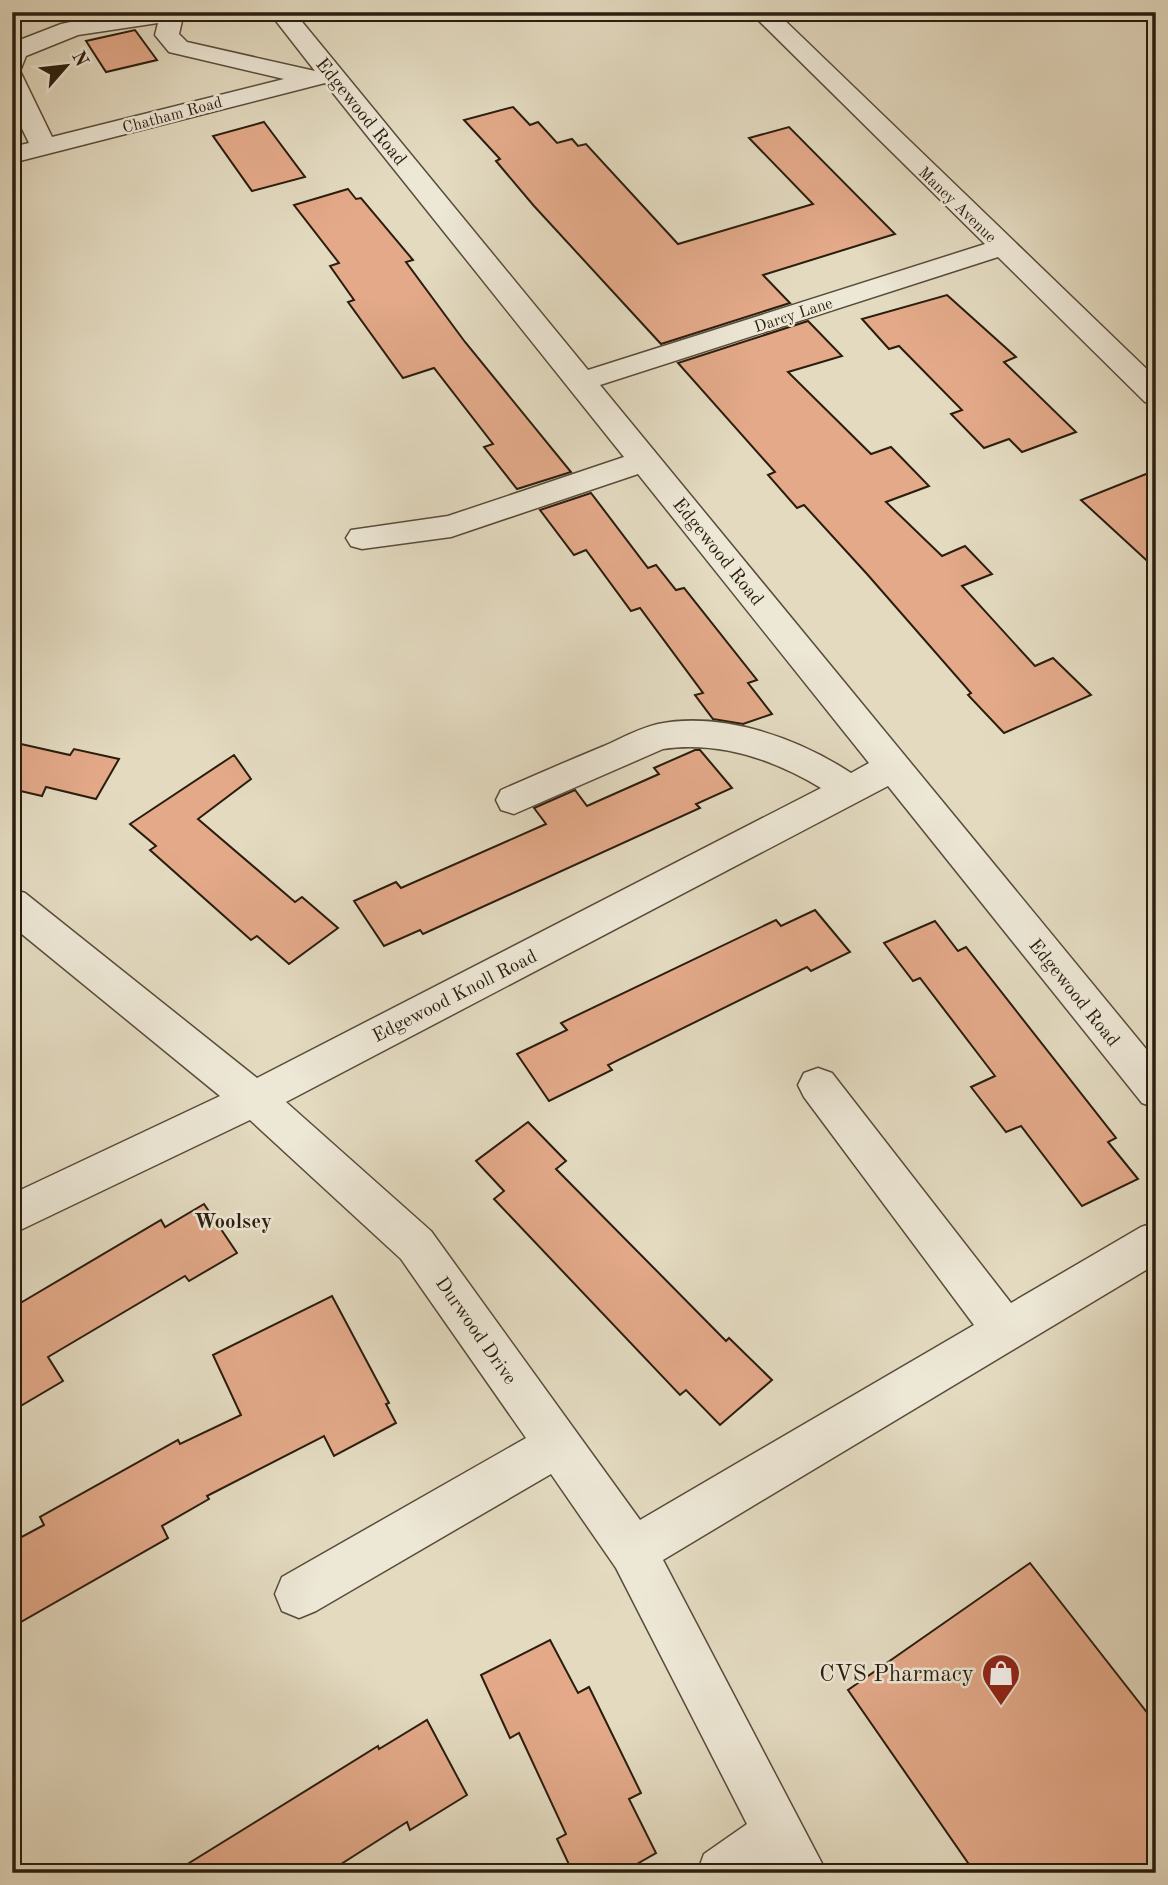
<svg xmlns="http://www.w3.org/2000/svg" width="1168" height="1885" viewBox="0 0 1168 1885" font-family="'Old Standard TT',serif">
	<rect width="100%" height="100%" fill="#e3dac0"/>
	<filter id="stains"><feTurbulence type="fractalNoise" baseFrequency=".00286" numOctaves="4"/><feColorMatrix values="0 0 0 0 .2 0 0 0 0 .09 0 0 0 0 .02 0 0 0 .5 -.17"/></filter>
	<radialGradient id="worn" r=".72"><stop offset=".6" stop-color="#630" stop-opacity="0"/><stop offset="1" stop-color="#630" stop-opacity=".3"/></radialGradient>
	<g fill="#e3a989" stroke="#2a1d0e" stroke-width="2">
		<polygon points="135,30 157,60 106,72 86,41"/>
		<polygon points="513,107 530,125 538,122 557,143 572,139 578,146 586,144 678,244 813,204 749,138 789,127 895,234 763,275 790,303 661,344 534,206 496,161 500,159 464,120"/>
		<polygon points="264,122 305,177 252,191 213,136"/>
		<polygon points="348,189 356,199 361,198 413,260 406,262 465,342 571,472 517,489 484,447 493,444 434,368 403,378 348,302 354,300 330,266 339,263 294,205"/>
		<polygon points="947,295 1016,357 1004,362 1076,432 1022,452 1009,439 984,448 951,414 962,410 899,346 889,349 862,319"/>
		<polygon points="808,321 842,356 788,372 871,454 891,447 929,486 886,502 942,556 965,546 992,574 962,586 1035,666 1053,658 1091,695 1004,733 968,695 971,693 867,574 804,505 797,508 768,475 775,472 678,363"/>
		<polygon points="1156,470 1156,569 1081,500"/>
		<polygon points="591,493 648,568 656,565 676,590 684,588 757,680 748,683 772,714 743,724 713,719 695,695 703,693 640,608 631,611 586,550 574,555 540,510"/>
		<polygon points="12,742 70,755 74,749 119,759 96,799 46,787 42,796 12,789"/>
		<polygon points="695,750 700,750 732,788 696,804 700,808 423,934 420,930 384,946 354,901 396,882 401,888 546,824 534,808 575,790 587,806 659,774 654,768"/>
		<polygon points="234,755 251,779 198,819 295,902 302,897 338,928 289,964 257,936 251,940 150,850 156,846 130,824"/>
		<polygon points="815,910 850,952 811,971 807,967 608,1065 612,1070 549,1101 517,1054 567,1030 561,1023 776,920 781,926"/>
		<polygon points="935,921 958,951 966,947 1116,1138 1108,1142 1138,1179 1082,1206 1021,1126 1006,1132 971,1087 995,1076 920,978 913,981 884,943"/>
		<polygon points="528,1122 566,1161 556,1169 726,1341 729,1338 772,1380 720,1425 686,1390 680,1395 494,1199 504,1191 476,1161"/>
		<polygon points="204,1204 237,1253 189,1281 185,1276 48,1357 63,1381 12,1411 12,1298 17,1305 161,1220 165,1227"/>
		<polygon points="332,1296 389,1403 386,1404 396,1423 334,1456 324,1436 207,1496 209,1499 162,1526 168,1538 12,1627 12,1542 44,1525 40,1517 178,1440 180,1444 241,1415 213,1355"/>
		<polygon points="1030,1563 1156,1724 1156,1873 975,1873 848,1690"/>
		<polygon points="550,1640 578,1693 589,1687 641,1793 629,1799 656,1853 621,1873 573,1873 557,1839 566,1834 519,1733 510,1738 481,1675"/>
		<polygon points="427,1720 467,1795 410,1830 407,1822 327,1873 173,1873 378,1746 379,1749"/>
	</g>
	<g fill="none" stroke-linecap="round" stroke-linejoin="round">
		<defs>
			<path id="minor" d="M 118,12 L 184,12 L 179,34 L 187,42 L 315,71 L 269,12 L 294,12 L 588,370 L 985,244 L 750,12 L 776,12 L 1156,378 L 1156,404 L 1145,402 L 998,257 L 600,385 L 1156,1061 L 1156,1108 L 1142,1103 L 888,786 L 286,1102 L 431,1231 L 640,1520 L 974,1325 L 804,1097 L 798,1085 L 804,1073 L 818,1068 L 832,1073 L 1011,1303 L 1141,1227 L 1156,1222 L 1156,1264 L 663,1560 L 827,1873 L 773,1873 L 771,1870 L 697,1873 L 704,1854 L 747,1824 L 616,1568 L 551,1474 L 316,1611 L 299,1618 L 282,1611 L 275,1594 L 282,1577 L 526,1438 L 401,1259 L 250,1120 L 12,1234 L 12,1194 L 220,1096 L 12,926 L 12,889 L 25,893 L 257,1078 L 821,788 C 773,759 719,741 663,749 L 514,814 L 501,810 L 496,800 L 501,790 C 535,775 570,760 604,746 C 622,738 640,728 658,724 C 722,711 798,738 851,773 L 869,763 L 638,474 L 451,537 L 362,549 L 351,546 L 346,538 L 351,530 L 448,516 L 624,457 L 325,83 L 12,163 L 12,147 L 29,143 L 12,108 L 12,43 L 61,24 ZM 158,23 L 155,35 L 169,52 L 284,79 L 52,137 L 20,71 L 26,56 L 78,35 Z"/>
		</defs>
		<use href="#minor" stroke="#584c3a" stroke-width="3"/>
		<use href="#minor" fill="#ede7d6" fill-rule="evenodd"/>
	</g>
	<defs>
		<symbol id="shop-pin" viewBox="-11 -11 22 30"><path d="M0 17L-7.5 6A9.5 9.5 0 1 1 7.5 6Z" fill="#8f2418" stroke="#ede7d6"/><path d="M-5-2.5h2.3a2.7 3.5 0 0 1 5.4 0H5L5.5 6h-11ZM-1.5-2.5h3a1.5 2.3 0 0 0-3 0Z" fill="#fff"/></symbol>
	</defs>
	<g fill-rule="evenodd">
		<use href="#shop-pin" x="979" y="1651" width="44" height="60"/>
	</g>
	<g text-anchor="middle" stroke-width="5" stroke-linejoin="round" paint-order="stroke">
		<g font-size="16" fill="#2a1d0e" stroke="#ede7d6">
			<text transform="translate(172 114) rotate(-15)" y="6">Chatham Road</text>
			<text transform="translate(958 204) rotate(44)" y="6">Maney Avenue</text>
			<text transform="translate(793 314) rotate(-18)" y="6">Darcy Lane</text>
		</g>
		<g font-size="19" fill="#2a1d0e" stroke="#ede7d6">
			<text transform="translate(362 111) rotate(51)" y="7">Edgewood Road</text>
			<text transform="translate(719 551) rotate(51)" y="7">Edgewood Road</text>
			<text transform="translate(1075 992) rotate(51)" y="7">Edgewood Road</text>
			<text transform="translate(454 995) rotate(-27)" y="7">Edgewood Knoll Road</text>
			<text transform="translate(477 1330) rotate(55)" y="7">Durwood Drive</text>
		</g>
		<g font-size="21" font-weight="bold" fill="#2a1d0e" stroke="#ede7d6">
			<text x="233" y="1228">Woolsey</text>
		</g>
		<g font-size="23" fill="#2a1d0e" stroke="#ede7d6" text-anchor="end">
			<text x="974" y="1681">CVS Pharmacy</text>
		</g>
	</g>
	<rect width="1168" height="1885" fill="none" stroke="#e3dac0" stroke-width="42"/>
	<rect x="14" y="14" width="1140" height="1857" fill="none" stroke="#2a1d0e" stroke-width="3.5"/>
	<rect x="21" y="21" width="1126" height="1843" fill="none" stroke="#2a1d0e" stroke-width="2"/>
	<g transform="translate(66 66) rotate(62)" stroke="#ede7d6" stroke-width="5" paint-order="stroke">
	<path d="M0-5L12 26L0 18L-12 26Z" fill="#2a1d0e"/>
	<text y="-10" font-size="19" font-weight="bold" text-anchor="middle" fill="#2a1d0e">N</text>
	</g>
	<rect width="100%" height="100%" filter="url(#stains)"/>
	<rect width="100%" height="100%" fill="url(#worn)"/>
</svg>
